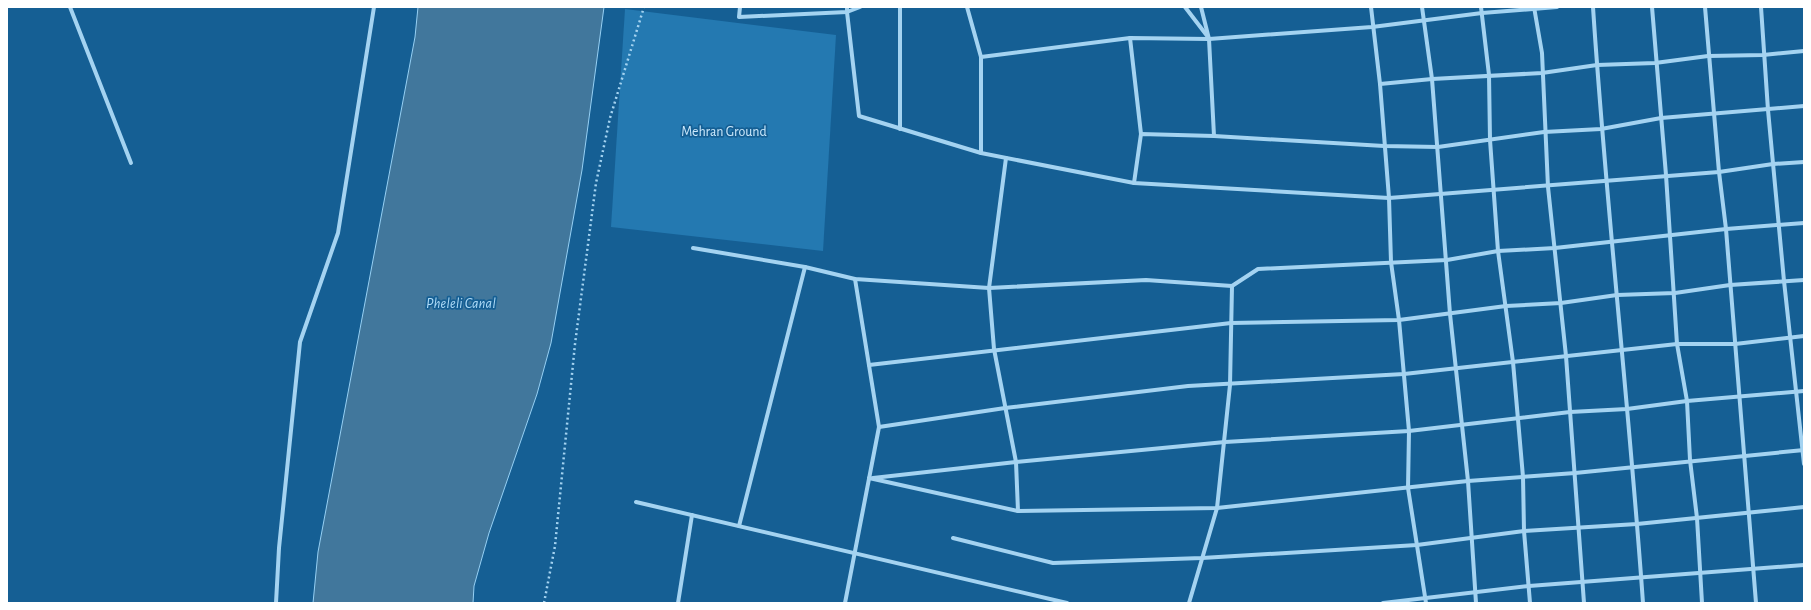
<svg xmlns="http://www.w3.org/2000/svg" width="1811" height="610" viewBox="0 0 1811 610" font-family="'Alegreya Sans',sans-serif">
	<rect width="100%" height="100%" fill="#155f94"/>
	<polygon fill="#2479b1" points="625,9 836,35 823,251 611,227"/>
	<polygon fill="#41779c" stroke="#96d0f4" points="418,7 604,7 582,170 551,343 537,394 489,533 474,586 473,603 313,603 318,552 415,37"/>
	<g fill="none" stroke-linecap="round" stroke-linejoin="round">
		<polyline stroke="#a4d3f1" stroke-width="2.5" stroke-dasharray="2 3" stroke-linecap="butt" points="544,603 555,546 575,344 596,183 610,118 644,7"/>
		<g stroke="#a4d3f1" stroke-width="4">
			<polyline points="70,7 131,163"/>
			<polyline points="740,7 739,17 847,12 847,7"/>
			<polyline points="860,7 847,12 859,116 981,153 1134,183 1389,198 1719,172 1773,164 1804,162"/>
			<polyline points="967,7 981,57 981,153"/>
			<polyline points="1185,7 1208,37"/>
			<polyline points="1201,7 1209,39 1214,136"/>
			<polyline points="1371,7 1380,84 1389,198 1391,262 1399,320 1409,431 1408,488 1426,603"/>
			<polyline points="1422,7 1432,79 1450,314 1468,481 1476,603"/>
			<polyline points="1481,7 1489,75 1490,140 1498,251 1513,362 1523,477 1524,531 1530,603"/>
			<polyline points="1534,7 1542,53 1548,187 1566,356 1584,603"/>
			<path d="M 1593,7 C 1606,206 1629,404 1643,603"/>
			<polyline points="1652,7 1666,175 1677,344 1687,401 1690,460 1697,518 1702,603"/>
			<polyline points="1705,7 1719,172 1726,229 1756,603"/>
			<polyline points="1761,7 1768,110 1784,281 1804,464"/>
			<polyline points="1130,38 1141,134"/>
			<polyline points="981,57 1130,38 1209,39 1372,27 1482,13 1557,7"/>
			<polyline points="1380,84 1432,79 1542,73 1597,65 1655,63 1708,56 1763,55 1804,51"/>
			<polyline points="900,129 900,7"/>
			<polyline points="1006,158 989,288 994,349 1016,462 1018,511"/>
			<polyline points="1134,183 1141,134 1214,136 1384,146 1438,147 1544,132 1601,129 1661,118 1804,106"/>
			<polyline points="693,248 805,267 855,279 989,288 1146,280 1232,286 1258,269 1447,260 1498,251 1555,248 1726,229 1804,223"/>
			<polyline points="869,365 1231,323 1399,320 1506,306 1561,303 1617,295 1675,293 1730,285 1804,280"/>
			<polyline points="879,427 1005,408 1188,386 1404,374 1677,344 1735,344 1804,336"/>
			<polyline points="869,478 1018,511 1217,508 1468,481 1575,473 1804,450"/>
			<polyline points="873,478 1016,462 1225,442 1409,431 1570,412 1627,409 1687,401 1804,391"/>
			<polyline points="636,502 1067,603"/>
			<polyline points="739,526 805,267"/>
			<polyline points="953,538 1053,563 1202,558 1417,545 1524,531 1637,524 1804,507"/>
			<polyline points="276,603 279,548 300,342 338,233 374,7"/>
			<polyline points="678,603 692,515"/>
			<polyline points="845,603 879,427 855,279"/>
			<polyline points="1189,603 1217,508 1230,385 1232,286"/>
			<polyline points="1383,603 1529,586 1804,565"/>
		</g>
	</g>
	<g text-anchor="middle" stroke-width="3.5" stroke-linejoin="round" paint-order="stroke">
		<g font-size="14" fill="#cce9fc" stroke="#155f94">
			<text x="724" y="136">Mehran Ground</text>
		</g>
		<g font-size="15" font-style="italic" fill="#b0dcf8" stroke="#155f94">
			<text x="461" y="308">Pheleli Canal</text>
		</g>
	</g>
	<rect width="1811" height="610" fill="none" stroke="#ffffff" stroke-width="16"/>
</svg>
